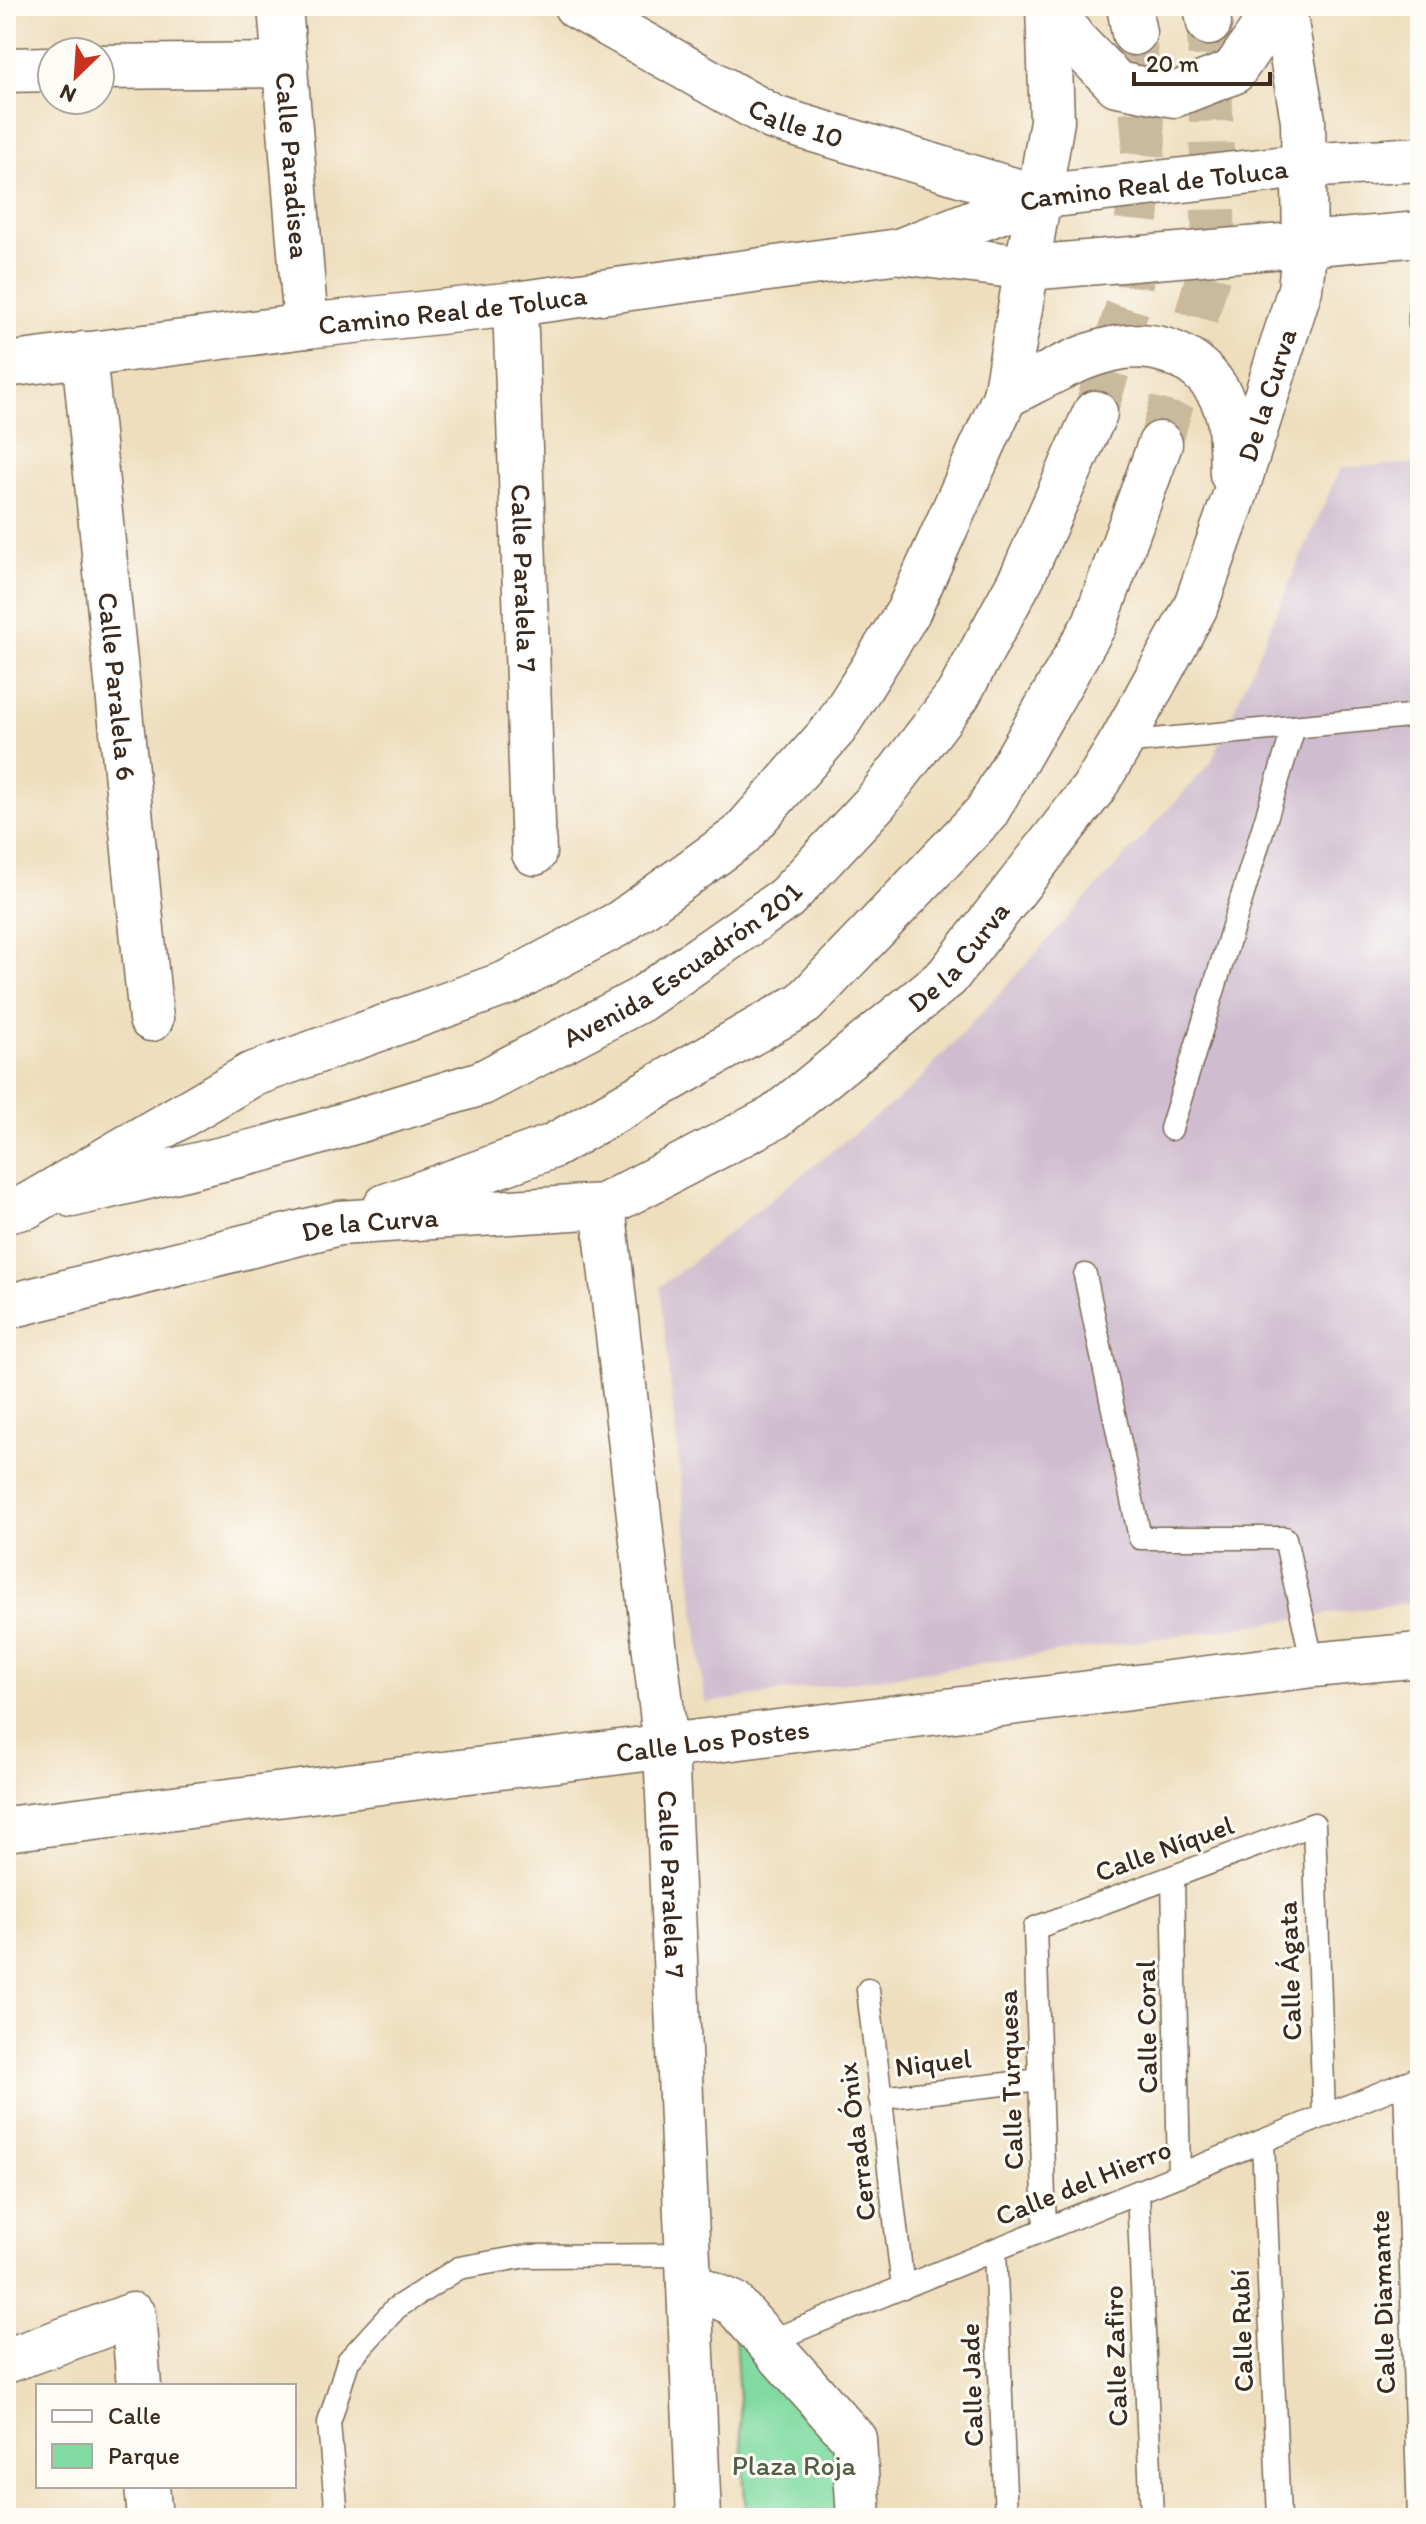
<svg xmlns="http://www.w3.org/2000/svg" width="1426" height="2524" viewBox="0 0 1426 2524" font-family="Itim,sans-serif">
	<rect width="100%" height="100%" fill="#fdfcf7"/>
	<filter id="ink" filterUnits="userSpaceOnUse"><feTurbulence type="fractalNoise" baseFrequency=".0125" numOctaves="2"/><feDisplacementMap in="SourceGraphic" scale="16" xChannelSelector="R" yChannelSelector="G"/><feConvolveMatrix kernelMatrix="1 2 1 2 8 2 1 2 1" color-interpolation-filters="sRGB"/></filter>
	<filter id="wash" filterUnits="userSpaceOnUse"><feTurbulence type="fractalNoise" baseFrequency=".006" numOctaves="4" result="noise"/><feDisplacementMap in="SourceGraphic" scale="32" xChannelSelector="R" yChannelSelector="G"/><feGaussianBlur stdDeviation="1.8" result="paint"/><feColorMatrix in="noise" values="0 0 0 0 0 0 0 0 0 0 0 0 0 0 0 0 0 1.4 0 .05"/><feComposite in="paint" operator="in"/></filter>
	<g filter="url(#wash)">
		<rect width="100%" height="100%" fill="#eedebd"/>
		<polygon fill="#cfbdcf" points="1420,463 1420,1601 705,1703 660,1287 912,1088 1210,764 1340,468"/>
		<polygon fill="#81dba1" stroke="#5e8260" stroke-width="2" points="734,2317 846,2444 848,2518 746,2518"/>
	</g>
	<g filter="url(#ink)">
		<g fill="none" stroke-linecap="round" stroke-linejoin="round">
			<g stroke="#caba9d" stroke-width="44" stroke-dasharray="44 22" stroke-linecap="butt">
				<polyline points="1095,413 1130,298 1144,141 1134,33"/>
				<polyline points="1160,444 1214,255 1209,23"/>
			</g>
			<defs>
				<g id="lane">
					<polyline points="1420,306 1420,325"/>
					<polyline points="1121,743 1420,715"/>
					<polyline points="1171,1129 1294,727"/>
					<polyline points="1085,1275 1140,1538 1285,1538 1313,1665"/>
					<polyline points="1173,1878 1179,2175"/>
					<polyline points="868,1990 903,2288"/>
					<polyline points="1405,2083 1419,2518"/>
					<polyline points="880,2098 1040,2080"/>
					<polyline points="1263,2141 1279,2518"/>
					<polyline points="1138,2192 1152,2518"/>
					<polyline points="1045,2229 1035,1928 1314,1824 1324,2116"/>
					<polyline points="995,2250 1006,2518"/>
					<polyline points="768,2342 1420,2077"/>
					<polyline points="337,2518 329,2423 348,2361 396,2308 459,2268 527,2256 688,2255"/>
				</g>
				<g id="street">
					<path id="s1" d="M 280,6 L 306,326"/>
					<polyline points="100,67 286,65"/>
					<polyline points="6,70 52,69"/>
					<path id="s2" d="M 515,304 L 534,853"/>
					<path id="s3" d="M 84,354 L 151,1019"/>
					<path id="s4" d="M 603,1206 L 666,1747 L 699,2518"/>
					<path id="s5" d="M 6,1829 L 1313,1665 L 1420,1655"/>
					<polyline points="689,2284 733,2303 854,2439 859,2518"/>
					<polyline points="6,2361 133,2315 139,2386"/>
					<polyline points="147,2486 150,2518"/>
				</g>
				<g id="secondary">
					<path id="s6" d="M 576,6 L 774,118 L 1037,197"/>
					<polyline points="1050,6 1074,40 1117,84 1174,95 1233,72 1264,27 1271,6"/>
					<polyline points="1129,6 1134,33"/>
					<polyline points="1206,6 1209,23"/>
					<polyline points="901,252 1028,268 1420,234"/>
					<path id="s7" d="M 6,365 L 306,326 L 515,304 L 899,251 L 1037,197 L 1303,166 L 1420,159"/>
					<path d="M 1005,396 C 1063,368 1130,320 1193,364 C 1211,377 1224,397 1229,419 C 1232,437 1231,457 1232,474"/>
					<path id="s8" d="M 72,1195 L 268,1148 L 482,1083 L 640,1000 L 786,898 L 876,802 L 958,695 L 1023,575 L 1095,413"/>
					<polyline points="386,1206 553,1146 804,1003 986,813 1095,623 1160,444"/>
					<polyline points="6,1211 27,1206 251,1075 507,983 620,923 740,836 835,728 908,612 1005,396 1052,121 1048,6"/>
					<path id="s9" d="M 6,1307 L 339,1223 L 603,1206 L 775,1117 L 947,977 L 1093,789 L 1121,743 L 1195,608 L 1233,501 L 1300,289 L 1305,244 L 1303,120 L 1283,6"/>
				</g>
			</defs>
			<use href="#lane" stroke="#7a6956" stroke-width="25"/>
			<use href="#street" stroke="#7a6956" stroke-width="47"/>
			<use href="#secondary" stroke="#7a6956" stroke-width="47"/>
			<use href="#lane" stroke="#fff" stroke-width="22"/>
			<use href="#street" stroke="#fff" stroke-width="44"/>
			<use href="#secondary" stroke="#fff" stroke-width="44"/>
		</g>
	</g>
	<g text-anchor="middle" stroke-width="6" stroke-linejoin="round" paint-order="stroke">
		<g font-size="28" fill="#3b2a1e" stroke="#fdfcf7">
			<text dy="10" stroke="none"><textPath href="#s6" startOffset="250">Calle 10</textPath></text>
			<text dy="10" stroke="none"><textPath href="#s1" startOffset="160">Calle Paradisea</textPath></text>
			<text dy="10" stroke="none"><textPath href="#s7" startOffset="1166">Camino Real de Toluca</textPath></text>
			<text dy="10" stroke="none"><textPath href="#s7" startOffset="450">Camino Real de Toluca</textPath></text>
			<text dy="10" stroke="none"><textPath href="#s9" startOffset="1694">De la Curva</textPath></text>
			<text dy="10" stroke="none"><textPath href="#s2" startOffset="274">Calle Paralela 7</textPath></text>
			<text dy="10" stroke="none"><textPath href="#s3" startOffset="334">Calle Paralela 6</textPath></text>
			<text dy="10" stroke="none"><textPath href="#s9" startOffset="1046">De la Curva</textPath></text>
			<text dy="10" stroke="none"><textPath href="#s8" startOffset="658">Avenida Escuadrón 201</textPath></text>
			<text dy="10" stroke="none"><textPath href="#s9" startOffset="374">De la Curva</textPath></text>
			<text dy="10" stroke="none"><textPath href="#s5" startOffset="712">Calle Los Postes</textPath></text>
			<text transform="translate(1164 1848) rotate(-20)" y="10">Calle Níquel</text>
			<text dy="10" stroke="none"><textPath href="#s4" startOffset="682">Calle Paralela 7</textPath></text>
			<text transform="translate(1289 1971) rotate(-92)" y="10">Calle Ágata</text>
			<text transform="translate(1146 2027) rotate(-91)" y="10">Calle Coral</text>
			<text transform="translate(933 2062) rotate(-7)" y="10">Niquel</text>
			<text transform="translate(1010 2080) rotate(-92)" y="10">Calle Turquesa</text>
			<text transform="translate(856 2142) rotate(-97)" y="10">Cerrada Ónix</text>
			<text transform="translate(1083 2182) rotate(-22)" y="10">Calle del Hierro</text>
			<text transform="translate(1382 2302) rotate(-92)" y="10">Calle Diamante</text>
			<text transform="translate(1241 2331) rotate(-92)" y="10">Calle Rubí</text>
			<text transform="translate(1115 2356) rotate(-92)" y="10">Calle Zafiro</text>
			<text transform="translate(971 2385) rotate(-92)" y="10">Calle Jade</text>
		</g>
		<g font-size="28" fill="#505f45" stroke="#fdfcf7">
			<text x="794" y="2475">Plaza Roja</text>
		</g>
	</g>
	<rect width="1426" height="2524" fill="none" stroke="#fdfcf7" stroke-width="32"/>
	<rect x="36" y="2384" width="260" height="104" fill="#fdfcf7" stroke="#afa8a0" stroke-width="2"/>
	<rect x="52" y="2410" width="40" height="12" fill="#ffffff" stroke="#afa8a0" stroke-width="2"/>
	<text x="108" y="2424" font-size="24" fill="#3b2a1e">Calle</text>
	<rect x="52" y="2444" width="40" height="24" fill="#81dba1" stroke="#afa8a0" stroke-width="2"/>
	<text x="108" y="2464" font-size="24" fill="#3b2a1e">Parque</text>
	<g transform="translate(76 76) rotate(205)"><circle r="38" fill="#fdfcf7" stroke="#afa8a0" stroke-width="2"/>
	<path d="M0-6L14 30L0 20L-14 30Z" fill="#c8321e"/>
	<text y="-12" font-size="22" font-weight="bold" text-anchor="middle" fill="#3b2a1e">N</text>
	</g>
	<path d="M1134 72v12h136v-12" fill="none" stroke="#3b2a1e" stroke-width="4"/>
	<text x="1146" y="72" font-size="24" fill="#3b2a1e" stroke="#fdfcf7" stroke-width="6" paint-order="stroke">20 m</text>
</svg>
